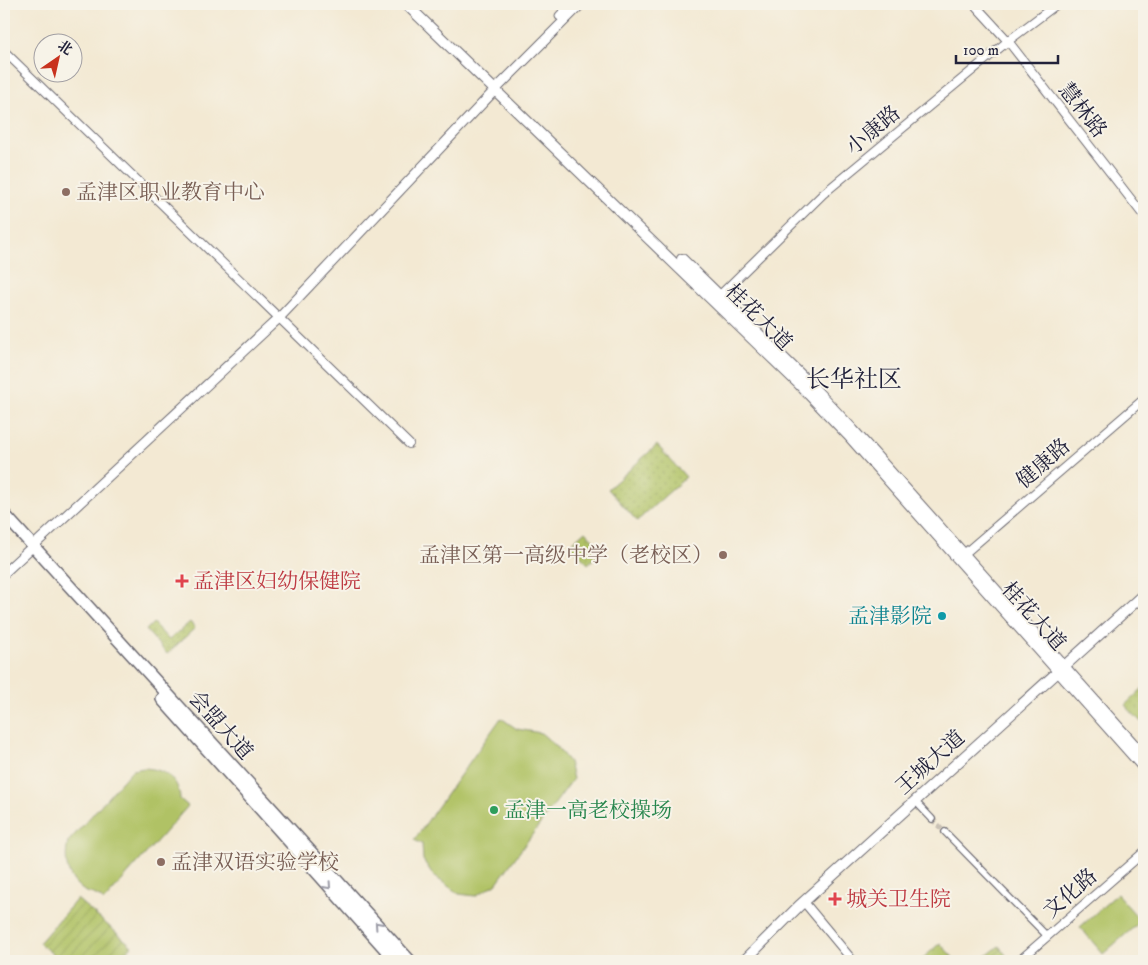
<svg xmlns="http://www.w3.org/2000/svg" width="1148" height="965" viewBox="0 0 1148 965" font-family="'IM FELL DW Pica','Noto Serif SC',serif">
	<defs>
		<pattern id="grass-dots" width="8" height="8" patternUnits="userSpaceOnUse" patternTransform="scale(1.25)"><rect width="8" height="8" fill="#b0c265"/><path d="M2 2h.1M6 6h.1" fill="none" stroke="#97a659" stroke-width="1.8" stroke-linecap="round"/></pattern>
		<pattern id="park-crowns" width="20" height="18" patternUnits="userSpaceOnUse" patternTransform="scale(1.25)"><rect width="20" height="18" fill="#b0c265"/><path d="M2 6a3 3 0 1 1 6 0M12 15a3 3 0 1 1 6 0" fill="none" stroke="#97a659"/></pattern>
		<pattern id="garden-furrows" width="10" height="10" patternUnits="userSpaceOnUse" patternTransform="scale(1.25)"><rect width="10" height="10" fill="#b0c265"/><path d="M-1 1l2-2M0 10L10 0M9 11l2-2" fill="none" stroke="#97a659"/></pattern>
	</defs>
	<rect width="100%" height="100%" fill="#f7f3e8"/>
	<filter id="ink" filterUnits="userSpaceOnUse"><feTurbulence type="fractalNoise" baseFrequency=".02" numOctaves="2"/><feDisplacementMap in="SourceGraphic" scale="10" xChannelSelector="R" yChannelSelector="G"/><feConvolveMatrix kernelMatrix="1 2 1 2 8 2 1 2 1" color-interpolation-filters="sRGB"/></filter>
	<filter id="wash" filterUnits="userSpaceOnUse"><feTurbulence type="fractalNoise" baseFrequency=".0096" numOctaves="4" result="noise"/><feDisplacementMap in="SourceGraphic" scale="20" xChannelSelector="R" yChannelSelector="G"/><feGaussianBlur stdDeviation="1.12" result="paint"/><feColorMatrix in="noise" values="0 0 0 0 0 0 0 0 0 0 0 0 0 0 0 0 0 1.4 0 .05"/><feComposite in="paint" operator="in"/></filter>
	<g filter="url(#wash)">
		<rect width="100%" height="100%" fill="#f3e9d3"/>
		<g fill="url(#grass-dots)" stroke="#697250">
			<polygon points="657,445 686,477 637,521 608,489"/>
			<polygon points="585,531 603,550 588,564 570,545"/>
			<polygon points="190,622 195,628 167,654 146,630 153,623 169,640"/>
			<polygon points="1144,687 1144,719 1141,722 1125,705"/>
		</g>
		<polygon fill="url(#park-crowns)" stroke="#697250" points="940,943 956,961 920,961"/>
		<g fill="url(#garden-furrows)" stroke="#697250">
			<polygon points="77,899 132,946 118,961 61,961 39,943"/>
			<polygon points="999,946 1009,959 1006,961 989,961 985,957"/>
		</g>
		<g fill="#b0c265" stroke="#697250">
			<polygon points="501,718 517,729 541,733 556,746 569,762 573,779 496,884 475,896 459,894 434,876 423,860 422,844 414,840"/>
			<path d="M 144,768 C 164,769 179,778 180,799 L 188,806 L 104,901 C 95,892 91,895 83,890 C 66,878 64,860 68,842 L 132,770 Z"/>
			<polygon points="1117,894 1141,921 1103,954 1080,927"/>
		</g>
	</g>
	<g filter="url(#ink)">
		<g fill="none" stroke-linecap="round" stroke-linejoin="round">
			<polyline stroke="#c9c1b5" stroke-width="5.5" stroke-dasharray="5.5 3" stroke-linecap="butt" points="932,819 945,832"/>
			<defs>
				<g id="pedestrian">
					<polyline points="915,801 932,819"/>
					<polyline points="945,832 1047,936"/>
				</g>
				<g id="minor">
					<polyline points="974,4 1008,41 1144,216"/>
					<polyline points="4,51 409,444"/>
					<polyline points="720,295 823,194 1008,41 1057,4"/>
					<polyline points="964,554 1144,399"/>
					<polyline points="804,902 853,961"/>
					<polyline points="1019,961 1144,852"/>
				</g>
				<g id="tertiary">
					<polyline points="560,16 573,4"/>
					<polyline points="4,573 279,318 495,90 581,4"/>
				</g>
				<g id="secondary">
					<polyline points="406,4 800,385 848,435 1144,768"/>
					<polyline points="682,259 806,380 853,430 1144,756"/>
					<polyline points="744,961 799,906 1144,594"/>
				</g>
				<g id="primary">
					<polyline points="4,514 410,961"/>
					<polyline points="162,699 396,961"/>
				</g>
			</defs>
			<use href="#pedestrian" stroke="#6b6870" stroke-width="8"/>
			<use href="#minor" stroke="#6b6870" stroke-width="10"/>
			<use href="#tertiary" stroke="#6b6870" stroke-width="11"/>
			<use href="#secondary" stroke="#6b6870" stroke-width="12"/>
			<use href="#primary" stroke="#6b6870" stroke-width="14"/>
			<use href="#pedestrian" stroke="#fff" stroke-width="5.5"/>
			<use href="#minor" stroke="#fff" stroke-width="8"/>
			<use href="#tertiary" stroke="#fff" stroke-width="9"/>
			<use href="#secondary" stroke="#fff" stroke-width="10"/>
			<use href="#primary" stroke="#fff" stroke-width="11"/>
		</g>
		<defs><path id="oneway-chevron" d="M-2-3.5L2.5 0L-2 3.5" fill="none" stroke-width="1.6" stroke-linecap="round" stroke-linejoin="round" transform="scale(1.25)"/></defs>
		<g stroke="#9c9ca7">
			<use href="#oneway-chevron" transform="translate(328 886) rotate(48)"/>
			<use href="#oneway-chevron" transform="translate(378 925) rotate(-132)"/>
		</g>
	</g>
	<g fill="#8d6e63" stroke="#f7f3e8" stroke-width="2">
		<circle cx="66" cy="192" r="5"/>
		<circle cx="723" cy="555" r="5"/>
		<circle cx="161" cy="862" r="5"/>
	</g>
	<g fill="#e0444e" stroke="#f7f3e8" stroke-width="2">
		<path d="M179.5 573.5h5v5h5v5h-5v5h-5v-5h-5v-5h5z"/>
		<path d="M832.5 891.5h5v5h5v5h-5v5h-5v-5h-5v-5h5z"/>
	</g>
	<circle fill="#0f9aa8" stroke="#f7f3e8" stroke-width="2" cx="942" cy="616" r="5"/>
	<circle fill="#2e9e5b" stroke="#f7f3e8" stroke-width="2" cx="494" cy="810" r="5"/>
	<g text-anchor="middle" stroke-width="4" stroke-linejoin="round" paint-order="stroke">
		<g font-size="21" fill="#22223b" stroke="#f7f3e8">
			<text transform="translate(1083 110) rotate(52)" y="7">慧林路</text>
			<text transform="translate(873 130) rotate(-40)" y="7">小康路</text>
			<text transform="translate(759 317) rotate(45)" y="7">桂花大道</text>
			<text transform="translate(1043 463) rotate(-41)" y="7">健康路</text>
			<text transform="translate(1034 616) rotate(48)" y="7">桂花大道</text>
			<text transform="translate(221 725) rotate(48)" y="7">会盟大道</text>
			<text transform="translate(930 762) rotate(-42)" y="7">王城大道</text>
			<text transform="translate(1070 893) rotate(-41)" y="7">文化路</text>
		</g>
		<g font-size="21" fill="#785e54" stroke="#f7f3e8" text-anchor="start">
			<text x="76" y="199">孟津区职业教育中心</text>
			<text x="713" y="562" text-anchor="end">孟津区第一高级中学（老校区）</text>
			<text x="171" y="869">孟津双语实验学校</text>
		</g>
		<g font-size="21" fill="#be3a42" stroke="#f7f3e8" text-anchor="start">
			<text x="193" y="588">孟津区妇幼保健院</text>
			<text x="846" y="906">城关卫生院</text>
		</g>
		<g font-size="21" fill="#0d838f" stroke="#f7f3e8" text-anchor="end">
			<text x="932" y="623">孟津影院</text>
		</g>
		<g font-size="21" fill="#27864d" stroke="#f7f3e8" text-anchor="start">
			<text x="504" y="817">孟津一高老校操场</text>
		</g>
		<g font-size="24" fill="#22223b" stroke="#f7f3e8">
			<text x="854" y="387">长华社区</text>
		</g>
	</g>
	<rect width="1148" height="965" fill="none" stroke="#f7f3e8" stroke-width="20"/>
	<g transform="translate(58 58) rotate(34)"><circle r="24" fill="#f7f3e8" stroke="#a29fa3"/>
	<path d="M0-4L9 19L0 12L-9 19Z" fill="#c8321e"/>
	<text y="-8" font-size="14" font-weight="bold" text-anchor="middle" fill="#22223b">北</text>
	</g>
	<path d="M956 55v8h102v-8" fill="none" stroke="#22223b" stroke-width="2.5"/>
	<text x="963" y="55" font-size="15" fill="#22223b" stroke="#f7f3e8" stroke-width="4" paint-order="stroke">100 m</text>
</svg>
